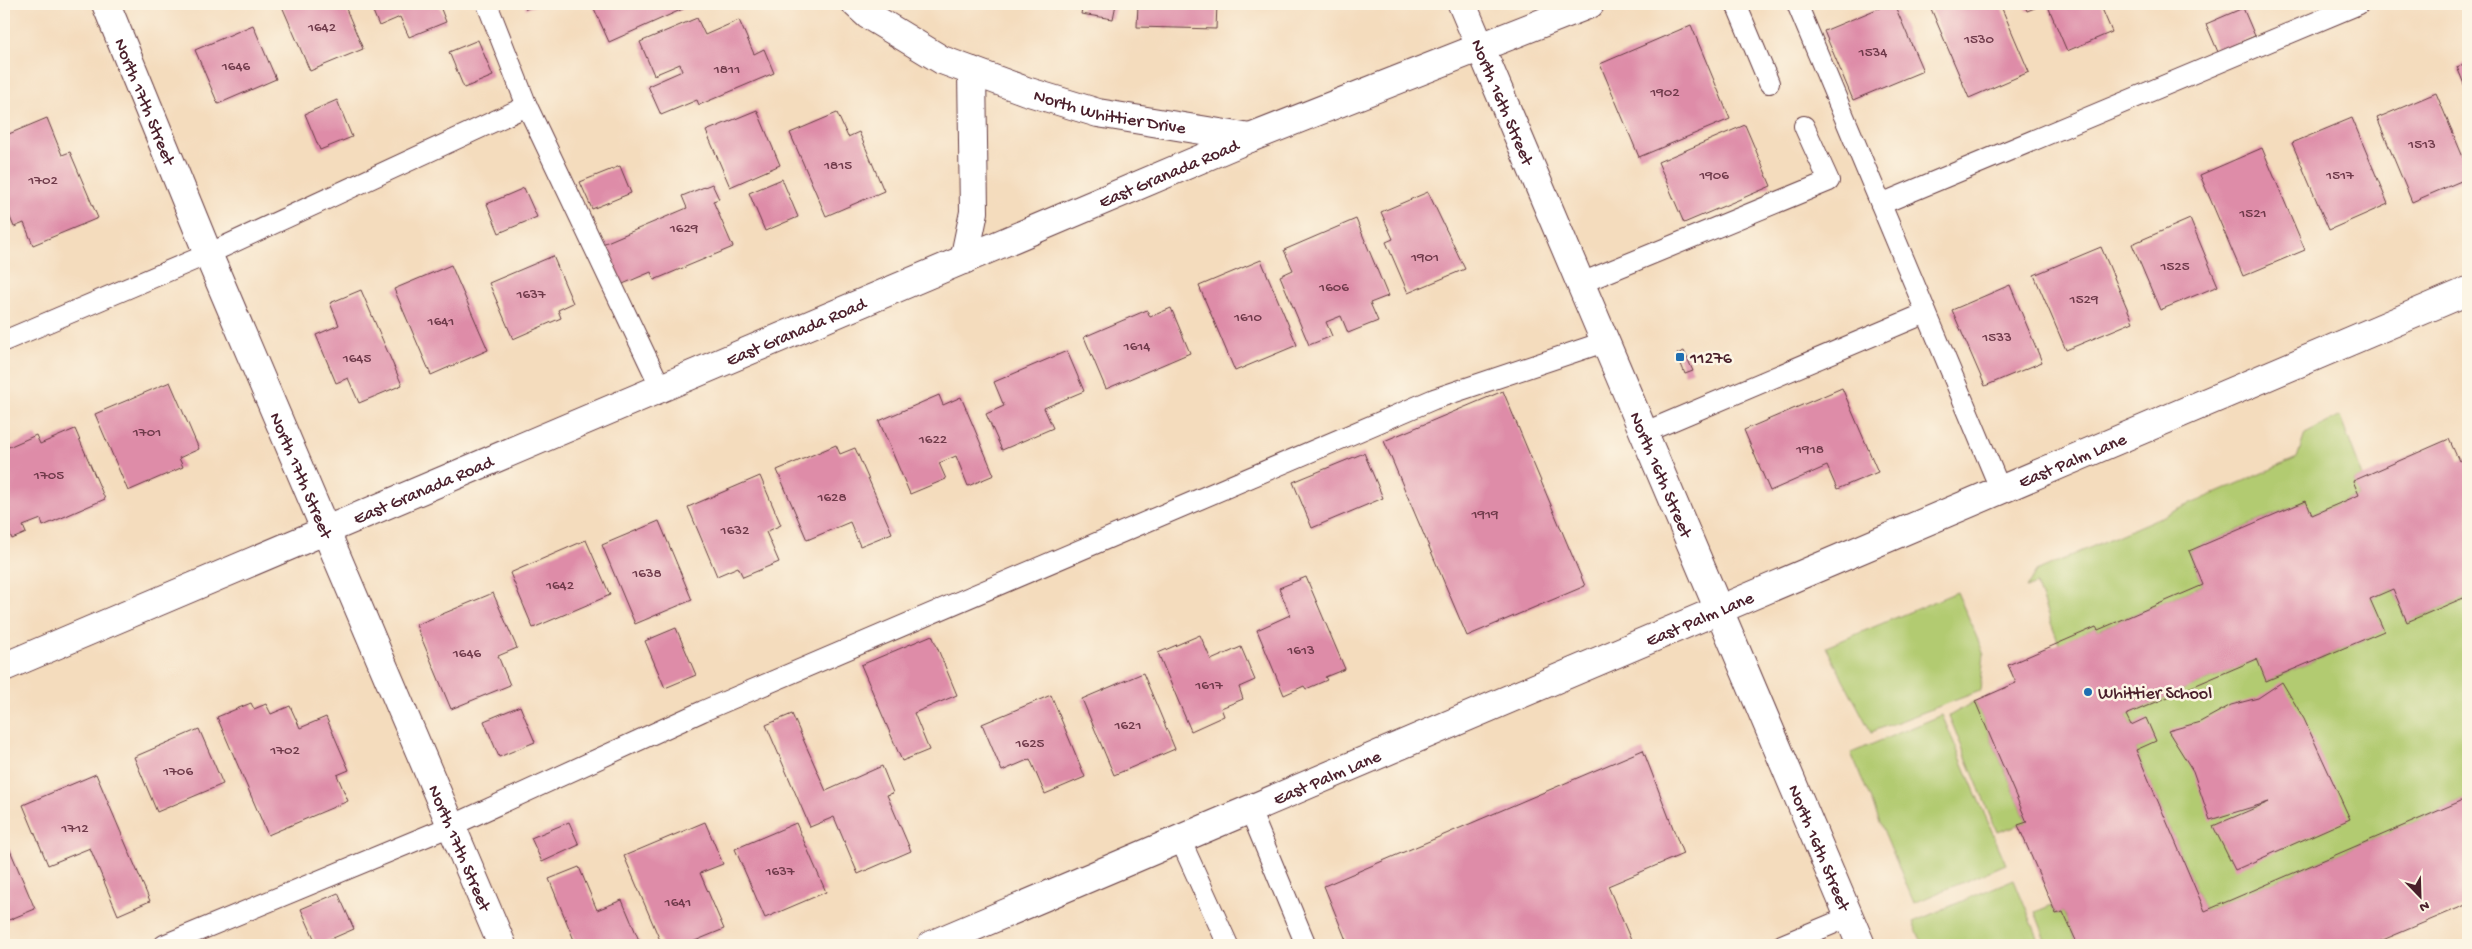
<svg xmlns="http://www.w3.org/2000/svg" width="2472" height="949" viewBox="0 0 2472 949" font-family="'Gochi Hand',sans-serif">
	<rect width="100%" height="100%" fill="#fcf5e5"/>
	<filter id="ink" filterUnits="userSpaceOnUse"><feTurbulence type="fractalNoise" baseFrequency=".02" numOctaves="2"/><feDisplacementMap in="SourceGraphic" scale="10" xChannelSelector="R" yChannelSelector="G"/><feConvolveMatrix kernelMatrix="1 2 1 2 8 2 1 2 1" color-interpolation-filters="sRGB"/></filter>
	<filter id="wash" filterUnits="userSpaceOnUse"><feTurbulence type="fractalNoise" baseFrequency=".0096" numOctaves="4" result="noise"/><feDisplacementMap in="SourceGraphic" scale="20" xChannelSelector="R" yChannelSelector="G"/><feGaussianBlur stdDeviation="1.12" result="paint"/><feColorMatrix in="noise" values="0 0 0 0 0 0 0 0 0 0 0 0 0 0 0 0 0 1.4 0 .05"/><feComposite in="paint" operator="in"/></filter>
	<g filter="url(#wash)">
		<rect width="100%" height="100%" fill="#f4dcbd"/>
		<g fill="#b2cb71" stroke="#7e754e">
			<polygon points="2340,416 2363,477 2353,481 2359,495 2312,515 2305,501 2189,551 2203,585 2098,630 2096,627 2059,644 2036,584 2026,588 2036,571 2297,458 2305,434"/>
			<polygon points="2393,589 2407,622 2465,598 2468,606 2468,798 2205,911 2136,750 2155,741 2146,719 2131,725 2126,715 2257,659 2267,681 2384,631 2370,599"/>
			<polygon points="1957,592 1984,654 1980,691 1871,732 1826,647"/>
			<polygon points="1975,701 2027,822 1997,832 1949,716"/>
			<polygon points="1942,715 2006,864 1914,903 1851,753"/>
			<polygon points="2014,879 2041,945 1923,945 1913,922"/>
			<polygon points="2052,905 2056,914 2063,912 2078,945 2048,945 2035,912"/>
		</g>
		<g id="blocks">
			<g fill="#de8ca8">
				<polygon points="281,4 344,4 363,49 310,71"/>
				<polygon points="370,4 439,4 446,22 409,37 400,17 379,26"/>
				<polygon points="524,4 539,4 526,9"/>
				<polygon points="592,4 694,4 609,42"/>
				<polygon points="1083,4 1116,4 1113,19 1081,14"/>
				<polygon points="1138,4 1217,4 1216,29 1137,27"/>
				<polygon points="1889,4 1894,4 1923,71 1853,100 1824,31"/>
				<polygon points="1929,4 2000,4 2029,72 1969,98"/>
				<polygon points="2024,4 2045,4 2027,11"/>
				<polygon points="2047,4 2100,4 2112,32 2067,51"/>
				<polygon points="2243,8 2255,36 2218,52 2206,24"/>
				<polygon points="697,18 705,35 739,20 754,54 764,49 774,73 699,105 697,100 661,115 648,86 682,71 680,64 654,75 640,42"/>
				<polygon points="253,25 276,79 218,104 195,50"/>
				<polygon points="1691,25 1730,119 1639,157 1600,64"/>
				<polygon points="478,40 493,76 464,88 449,52"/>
				<polygon points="2468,62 2468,94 2457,67"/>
				<polygon points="2436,93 2468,169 2468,178 2412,202 2377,118"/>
				<polygon points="337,100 352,137 320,150 305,114"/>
				<polygon points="757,110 780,165 730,187 706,131"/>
				<polygon points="837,113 848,137 859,132 884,191 826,216 790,133"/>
				<polygon points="47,118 62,155 70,152 98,218 33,245 24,223 14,227 4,203 4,136"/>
				<polygon points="2352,118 2388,204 2329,230 2292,143"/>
				<polygon points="1745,125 1771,186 1684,223 1658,162"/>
				<polygon points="2262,148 2305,250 2243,276 2200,175"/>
				<polygon points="620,166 631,193 592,209 580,182"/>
				<polygon points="782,179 798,217 765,231 749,193"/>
				<polygon points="712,184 719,199 713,201 733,247 654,280 651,272 618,286 600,245 687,208 682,196"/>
				<polygon points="524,188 537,217 499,233 487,204"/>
				<polygon points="1428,192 1465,269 1408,293 1386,242 1393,239 1381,212"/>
				<polygon points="1356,219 1388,296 1370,303 1378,321 1348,333 1341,316 1326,322 1332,336 1309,345 1280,276 1293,270 1284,250"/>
				<polygon points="2190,219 2218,286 2160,310 2132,244"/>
				<polygon points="2101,247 2133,322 2066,350 2034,275"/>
				<polygon points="553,256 573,303 558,310 561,318 513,339 489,283"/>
				<polygon points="1261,260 1297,345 1235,371 1199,286"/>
				<polygon points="451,265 488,350 431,375 394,289"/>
				<polygon points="2010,285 2042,362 1985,386 1952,310"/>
				<polygon points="361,290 402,385 359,403 348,378 336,383 316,335 339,325 330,303"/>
				<polygon points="1171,308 1190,353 1106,389 1084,337 1147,310 1150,317"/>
				<polygon points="1067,351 1084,391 1044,408 1053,428 1002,450 986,414 1004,406 994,382"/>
				<polygon points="1684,351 1693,371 1685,374 1677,354"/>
				<polygon points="170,382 199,449 179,458 183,467 128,491 95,414"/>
				<polygon points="1842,388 1878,472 1837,489 1827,466 1770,491 1744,430"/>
				<polygon points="1503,391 1585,586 1467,636 1384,441"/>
				<polygon points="939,395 943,405 961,397 994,475 968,486 956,456 939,463 946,479 910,494 879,421"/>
				<polygon points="75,429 105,499 43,526 41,519 23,526 26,533 12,539 4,520 4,449 36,435 40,444"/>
				<polygon points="2449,439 2459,461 2468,457 2468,596 2407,622 2393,589 2370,599 2384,631 2266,681 2257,659 2126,715 2131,725 2146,718 2156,741 2136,750 2205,911 2468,798 2468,904 2371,945 2078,945 2063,912 2056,914 2018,825 2027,822 1975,701 2016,683 2008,665 2096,627 2098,630 2203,585 2189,551 2306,501 2312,515 2359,495 2353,481"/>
				<polygon points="836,445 840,454 855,448 892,533 860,546 850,522 807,540 777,470"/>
				<polygon points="1364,453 1383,498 1312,528 1293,482"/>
				<polygon points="760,476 781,525 766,532 779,562 743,577 738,567 717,576 688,507"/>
				<polygon points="659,521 692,600 635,624 602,545"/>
				<polygon points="586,540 610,595 533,628 510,573"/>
				<polygon points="1306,577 1345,669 1325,677 1327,680 1306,689 1304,686 1284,695 1257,630 1290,615 1279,588"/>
				<polygon points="493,593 517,648 498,656 510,685 451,709 416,625"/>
				<polygon points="676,628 696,675 665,688 645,641"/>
				<polygon points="932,635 957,695 914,713 929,750 902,761 861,665"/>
				<polygon points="1200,635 1211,660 1241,647 1255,680 1239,687 1243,699 1221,708 1224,716 1191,731 1158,653"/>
				<polygon points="1143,673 1175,749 1114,775 1082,699"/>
				<polygon points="2282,682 2304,719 2350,819 2235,870 2213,826 2269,802 2210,820 2193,771 2168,731 2200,722 2231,705 2258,698"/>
				<polygon points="1051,695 1085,777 1045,794 1030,759 1002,771 982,724"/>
				<polygon points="251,703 254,709 266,704 271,714 290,706 300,728 326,717 349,770 337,775 348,801 268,835 217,717"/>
				<polygon points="520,706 535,742 499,757 484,721"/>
				<polygon points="792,714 826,791 882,766 893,793 887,795 911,851 858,874 834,817 810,827 766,725"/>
				<polygon points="199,729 223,784 157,812 134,757"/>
				<polygon points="1643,750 1683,854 1608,886 1633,945 1348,945 1324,886"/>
				<polygon points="96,774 150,901 118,915 90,848 48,865 23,805"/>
				<polygon points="569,822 579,845 542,862 531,838"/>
				<polygon points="705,822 723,864 700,873 724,929 685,945 662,945 624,856"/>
				<polygon points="796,823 826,892 765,918 735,849"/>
				<polygon points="4,836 35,909 4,922"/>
				<polygon points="579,867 597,910 622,900 641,945 576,945 549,879"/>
				<polygon points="338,893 354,929 317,945 301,909"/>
			</g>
		</g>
	</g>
	<g filter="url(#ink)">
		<use href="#blocks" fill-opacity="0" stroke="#643b41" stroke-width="1"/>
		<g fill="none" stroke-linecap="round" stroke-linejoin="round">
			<defs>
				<g id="service">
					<polyline points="487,4 527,106 661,388"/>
					<polyline points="1736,4 1769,83"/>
					<polyline points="1797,4 2001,491"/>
					<polyline points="1881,204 2359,4"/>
					<polyline points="1579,284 1829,181 1804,126"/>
					<polyline points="4,341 208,254 527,106"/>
					<polyline points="1643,433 1926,313"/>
					<polyline points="1250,810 1306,945"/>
					<polyline points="1180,839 1228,945"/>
					<polyline points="164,945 451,826 703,711 1434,399 1604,342"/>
					<polyline points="1782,945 1849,917"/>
				</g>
				<g id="minor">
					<path id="s1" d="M 106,4 L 208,254 L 502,945"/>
					<path id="s2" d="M 856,4 L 868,15 L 942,60 L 1026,91 L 1098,113 L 1250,138"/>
					<polyline points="964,260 974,212 972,71"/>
					<path id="s3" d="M 4,667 L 1250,138 L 1590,4"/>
					<path id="s4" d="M 931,945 L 2468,291"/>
				</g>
				<g id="secondary">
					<path id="s5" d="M 1462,4 C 1594,318 1730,631 1861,945"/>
				</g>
			</defs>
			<use href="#service" stroke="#643b41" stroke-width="22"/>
			<use href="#minor" stroke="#643b41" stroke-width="30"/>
			<use href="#secondary" stroke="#643b41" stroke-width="30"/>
			<use href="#service" stroke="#fff" stroke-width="20"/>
			<use href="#minor" stroke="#fff" stroke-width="28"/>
			<use href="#secondary" stroke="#fff" stroke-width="28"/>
		</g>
	</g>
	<g fill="#1f6fb2" stroke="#fcf5e5" stroke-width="2">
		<rect x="1675" y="352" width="10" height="10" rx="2.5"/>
		<circle cx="2088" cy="692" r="5"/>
	</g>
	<g text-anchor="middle" stroke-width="5" stroke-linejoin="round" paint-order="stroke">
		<g font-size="15" fill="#6f3a4a">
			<text x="322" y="31">1642</text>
			<text x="1979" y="43">1530</text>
			<text x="1873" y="56">1534</text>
			<text x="236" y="70">1646</text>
			<text x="727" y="73">1811</text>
			<text x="1665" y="96">1902</text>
			<text x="2422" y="148">1513</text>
			<text x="838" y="169">1815</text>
			<text x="1714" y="179">1906</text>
			<text x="2340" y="179">1517</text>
			<text x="43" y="184">1702</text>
			<text x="2253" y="217">1521</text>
			<text x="684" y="232">1629</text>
			<text x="1425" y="261">1901</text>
			<text x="2175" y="270">1525</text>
			<text x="1334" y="291">1606</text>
			<text x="531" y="298">1637</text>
			<text x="2084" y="303">1529</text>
			<text x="1248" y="321">1610</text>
			<text x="441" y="325">1641</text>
			<text x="1997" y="341">1533</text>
			<text x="1137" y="350">1614</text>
			<text x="357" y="362">1645</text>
			<text x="147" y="436">1701</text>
			<text x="933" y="443">1622</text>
			<text x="1810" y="453">1918</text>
			<text x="49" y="479">1705</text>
			<text x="832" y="501">1628</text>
			<text x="1485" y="518">1919</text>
			<text x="735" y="534">1632</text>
			<text x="647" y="577">1638</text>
			<text x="560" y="589">1642</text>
			<text x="1301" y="654">1613</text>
			<text x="467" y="657">1646</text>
			<text x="1209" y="689">1617</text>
			<text x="1128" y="729">1621</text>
			<text x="1030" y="747">1625</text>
			<text x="285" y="754">1702</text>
			<text x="178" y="775">1706</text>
			<text x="75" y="832">1712</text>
			<text x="780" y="875">1637</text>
			<text x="678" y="906">1641</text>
		</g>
		<g font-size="18" fill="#4a1f2b" stroke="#fcf5e5">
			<text dy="6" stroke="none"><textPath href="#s1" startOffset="105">North 17th Street</textPath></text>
			<text dy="6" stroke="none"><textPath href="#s5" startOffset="106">North 16th Street</textPath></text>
			<text dy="6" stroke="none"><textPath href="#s2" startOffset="279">North Whittier Drive</textPath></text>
			<text dy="6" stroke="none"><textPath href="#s3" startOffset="1265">East Granada Road</textPath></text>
			<text dy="6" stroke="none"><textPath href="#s3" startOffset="860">East Granada Road</textPath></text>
			<text dy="6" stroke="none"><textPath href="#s4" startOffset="1240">East Palm Lane</textPath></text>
			<text dy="6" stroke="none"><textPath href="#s1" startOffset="510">North 17th Street</textPath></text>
			<text dy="6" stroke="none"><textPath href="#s5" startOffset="511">North 16th Street</textPath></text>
			<text dy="6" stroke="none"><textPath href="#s3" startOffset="455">East Granada Road</textPath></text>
			<text dy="6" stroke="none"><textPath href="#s4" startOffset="835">East Palm Lane</textPath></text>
			<text dy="6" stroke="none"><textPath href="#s4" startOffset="430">East Palm Lane</textPath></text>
			<text dy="6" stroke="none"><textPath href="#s5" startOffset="916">North 16th Street</textPath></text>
			<text dy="6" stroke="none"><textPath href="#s1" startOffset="915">North 17th Street</textPath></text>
		</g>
		<g font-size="18" fill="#4a1f2b" stroke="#fcf5e5" text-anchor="start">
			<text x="1690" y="363">11276</text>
			<text x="2098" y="698">Whittier School</text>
		</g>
	</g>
	<rect width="2472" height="949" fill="none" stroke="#fcf5e5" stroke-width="20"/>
	<g transform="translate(2420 896) rotate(157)" stroke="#fcf5e5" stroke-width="4" paint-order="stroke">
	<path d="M0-4L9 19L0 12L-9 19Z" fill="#4a1f2b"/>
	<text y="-8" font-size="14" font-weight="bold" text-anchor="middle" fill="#4a1f2b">N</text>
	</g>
</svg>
